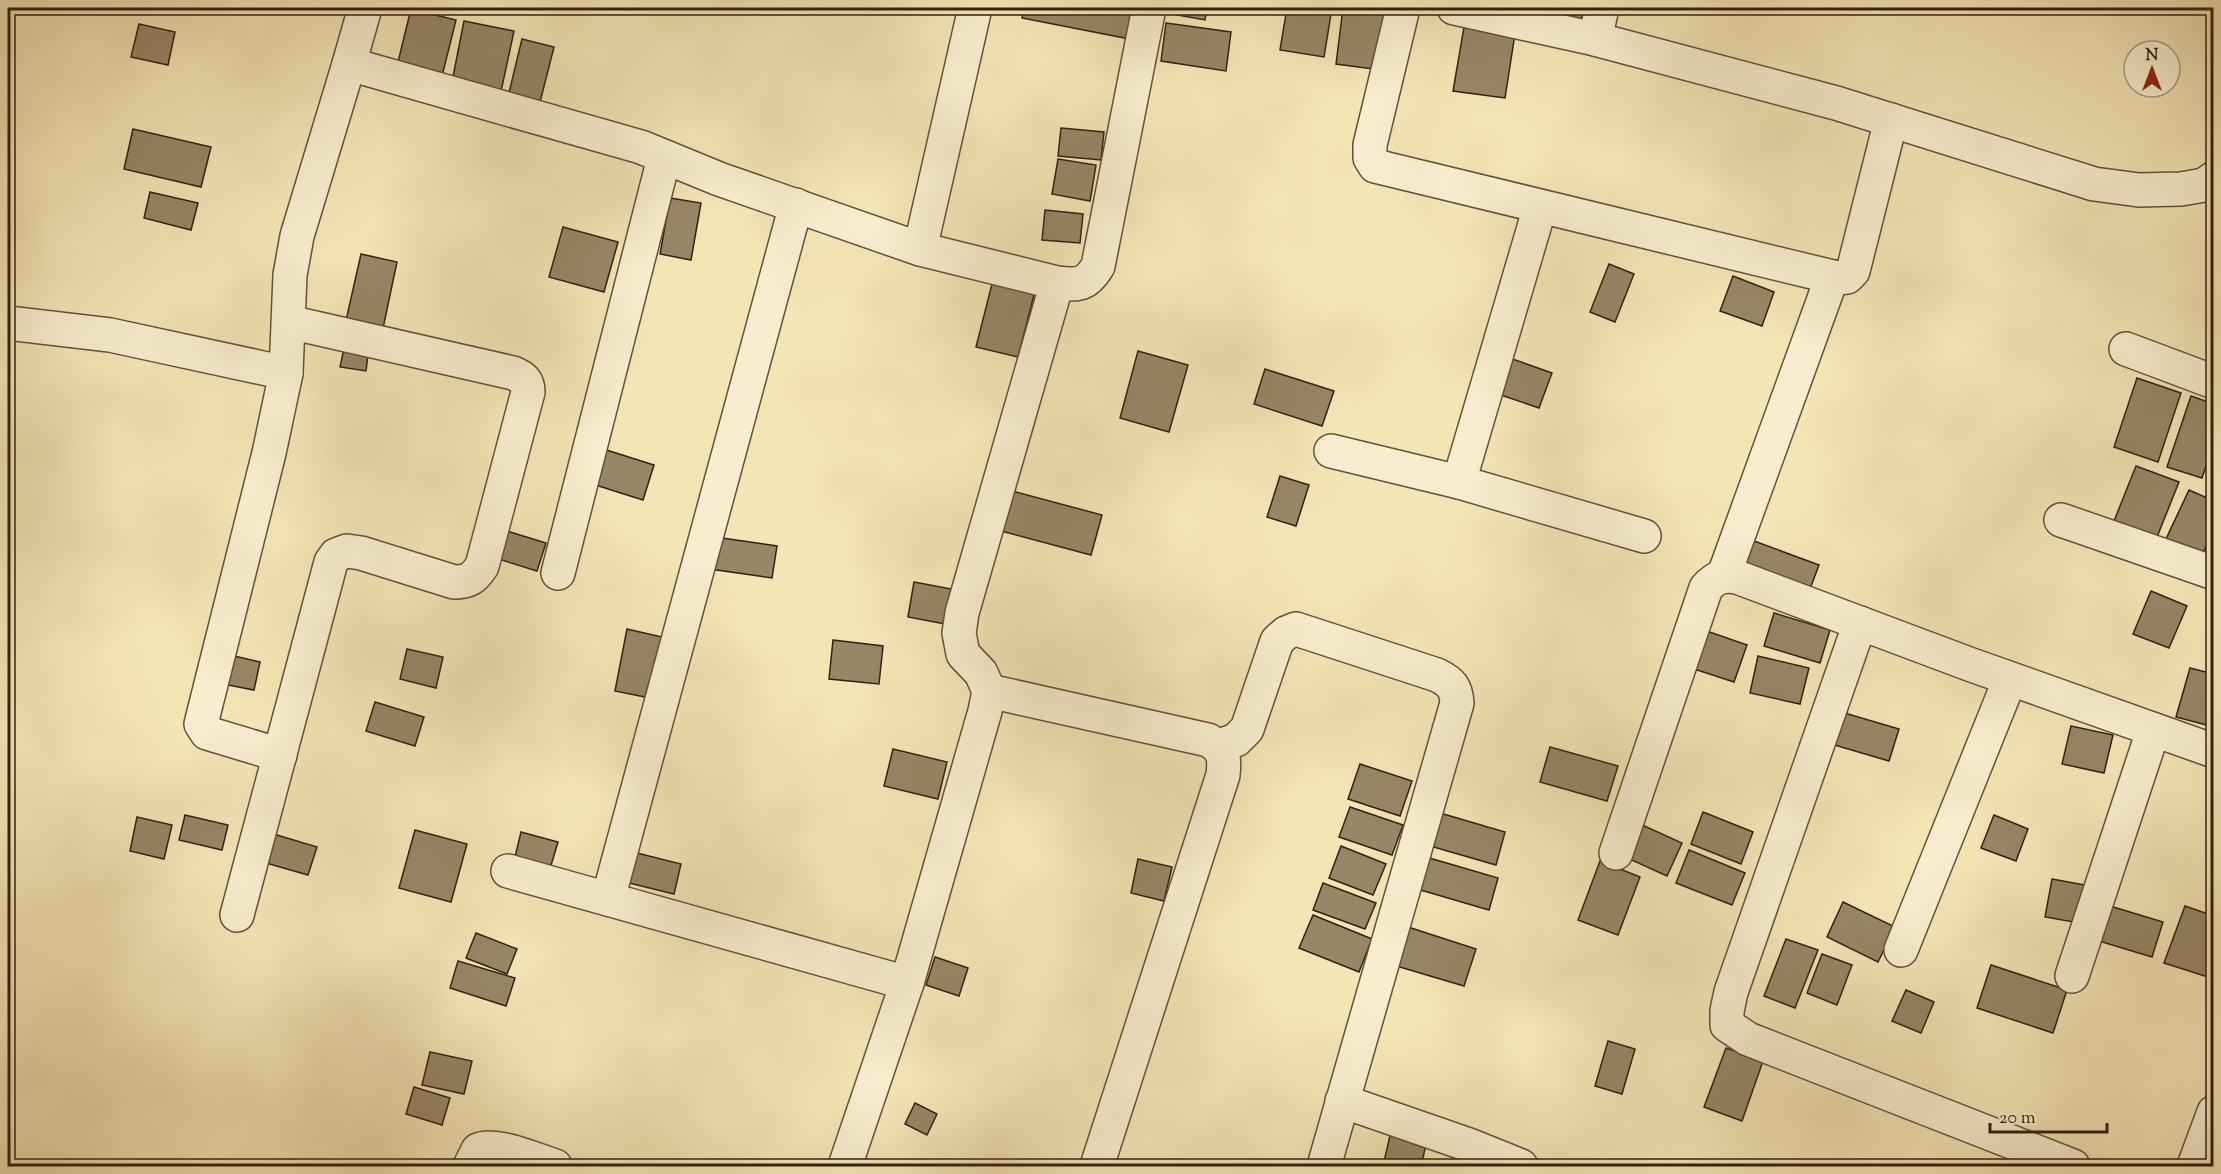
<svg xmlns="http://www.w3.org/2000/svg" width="2221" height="1174" viewBox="0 0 2221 1174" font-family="'Sorts Mill Goudy',serif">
	<rect width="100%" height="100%" fill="#f4e5b5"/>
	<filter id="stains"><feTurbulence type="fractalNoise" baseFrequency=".00333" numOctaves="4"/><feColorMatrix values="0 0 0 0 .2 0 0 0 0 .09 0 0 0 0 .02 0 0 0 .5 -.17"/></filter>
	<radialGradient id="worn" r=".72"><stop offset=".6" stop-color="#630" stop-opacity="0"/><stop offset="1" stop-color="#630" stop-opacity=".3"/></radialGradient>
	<g fill="#978667" stroke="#332013" stroke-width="1.5">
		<polygon points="1024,8 1141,8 1135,40 1022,18"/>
		<polygon points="1161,8 1207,8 1205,20 1160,12"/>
		<polygon points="1287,8 1332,8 1324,57 1280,50"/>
		<polygon points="1343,8 1389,14 1381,70 1336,64"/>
		<polygon points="1530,8 1584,8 1580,23 1529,12"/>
		<polygon points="411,9 456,20 441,80 396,70"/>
		<polygon points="464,21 514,31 500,96 451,87"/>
		<polygon points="1166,23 1231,32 1226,71 1161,61"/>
		<polygon points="139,24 175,32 168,65 131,57"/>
		<polygon points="1464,27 1515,34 1505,98 1453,91"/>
		<polygon points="522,39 554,47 538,110 507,101"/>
		<polygon points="1061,128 1104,132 1101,160 1058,156"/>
		<polygon points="133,129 211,147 201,187 124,169"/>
		<polygon points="1058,159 1096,165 1090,201 1052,194"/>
		<polygon points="150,192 198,203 191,230 144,218"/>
		<polygon points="670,198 701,203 691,260 660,254"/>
		<polygon points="1045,210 1083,214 1080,243 1042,240"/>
		<polygon points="563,227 618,242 604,292 549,277"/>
		<polygon points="361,254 397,262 382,333 345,325"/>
		<polygon points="1609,264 1634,274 1615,322 1590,312"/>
		<polygon points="1733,276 1774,292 1762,326 1720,311"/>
		<polygon points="993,280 1035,291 1018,357 976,347"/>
		<polygon points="345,344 369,347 366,371 340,367"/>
		<polygon points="1138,351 1188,365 1169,432 1120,418"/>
		<polygon points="1504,356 1552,373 1539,408 1492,392"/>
		<polygon points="1265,369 1334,391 1322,426 1254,404"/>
		<polygon points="2137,378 2181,393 2158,462 2114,447"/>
		<polygon points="2191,396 2214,404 2214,443 2202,478 2167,467"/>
		<polygon points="597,447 654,465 643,500 586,482"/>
		<polygon points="2136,466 2179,482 2157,537 2114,521"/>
		<polygon points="1280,476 1309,485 1296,526 1267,517"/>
		<polygon points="2189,490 2214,501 2214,530 2202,555 2166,539"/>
		<polygon points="1012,491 1102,515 1091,555 1001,531"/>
		<polygon points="497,528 546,543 537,571 489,556"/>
		<polygon points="715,537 777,546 772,578 710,569"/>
		<polygon points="1746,538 1819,565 1810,589 1737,562"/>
		<polygon points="914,582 957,590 951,625 908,617"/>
		<polygon points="2151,591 2187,606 2169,648 2133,634"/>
		<polygon points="1774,613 1830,630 1820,663 1764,646"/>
		<polygon points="1698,628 1747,645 1734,682 1685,666"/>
		<polygon points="627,629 662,637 650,698 615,691"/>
		<polygon points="833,640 883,646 879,684 829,679"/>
		<polygon points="407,649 443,657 436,688 400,679"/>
		<polygon points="234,656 260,662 254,690 228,685"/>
		<polygon points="1758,656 1809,668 1800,704 1750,693"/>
		<polygon points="2190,668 2214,674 2214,727 2176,717"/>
		<polygon points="375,702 424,717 415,746 366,731"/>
		<polygon points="1831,709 1899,729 1889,761 1821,741"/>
		<polygon points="2071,726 2113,735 2104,773 2062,764"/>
		<polygon points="1550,747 1618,766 1607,801 1540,782"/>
		<polygon points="893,749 947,762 938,799 884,786"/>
		<polygon points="1360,764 1412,781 1400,816 1348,799"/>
		<polygon points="1350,807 1403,825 1392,855 1339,837"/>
		<polygon points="1703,812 1753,832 1741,864 1691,844"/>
		<polygon points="1440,813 1505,832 1496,865 1430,846"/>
		<polygon points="185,815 228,825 222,850 179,840"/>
		<polygon points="1994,815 2028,829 2016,861 1981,848"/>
		<polygon points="137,817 172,825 164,859 130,851"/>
		<polygon points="1640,824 1682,843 1667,876 1625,857"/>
		<polygon points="415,830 467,844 451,902 399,888"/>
		<polygon points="267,832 317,847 308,875 259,861"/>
		<polygon points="521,832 558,842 549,872 514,861"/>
		<polygon points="1341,846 1386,864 1373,895 1329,878"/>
		<polygon points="1689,850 1745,873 1732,905 1676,883"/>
		<polygon points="633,852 681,864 674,894 625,882"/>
		<polygon points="1426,857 1498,878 1489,910 1417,889"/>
		<polygon points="1138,859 1172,867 1164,901 1131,893"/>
		<polygon points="1600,861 1640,877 1618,935 1578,920"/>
		<polygon points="2052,879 2085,885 2079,923 2045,917"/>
		<polygon points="1323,883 1376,903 1365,929 1313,910"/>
		<polygon points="1843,902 1895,927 1878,962 1827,937"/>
		<polygon points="2110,906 2163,922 2152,957 2099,941"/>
		<polygon points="2185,906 2214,916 2214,979 2164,963"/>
		<polygon points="1313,915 1372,939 1359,972 1299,948"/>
		<polygon points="1405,926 1476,949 1464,986 1393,965"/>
		<polygon points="476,933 517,949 507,974 466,958"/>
		<polygon points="1786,939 1818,950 1795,1008 1764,996"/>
		<polygon points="1822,954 1852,965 1837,1005 1807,993"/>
		<polygon points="935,957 968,968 959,996 926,985"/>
		<polygon points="458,961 515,978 506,1006 450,988"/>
		<polygon points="1991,965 2067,990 2053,1033 1977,1008"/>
		<polygon points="1906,990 1934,1002 1921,1033 1892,1021"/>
		<polygon points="1608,1041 1635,1049 1622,1094 1595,1086"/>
		<polygon points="1726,1048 1763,1061 1742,1121 1704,1107"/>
		<polygon points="430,1052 472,1061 464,1094 422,1085"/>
		<polygon points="414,1087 450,1098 442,1125 406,1114"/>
		<polygon points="915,1103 937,1114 927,1135 905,1124"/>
		<polygon points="1392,1127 1428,1136 1421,1166 1383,1166"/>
		<polygon points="8,1136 14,1139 8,1153"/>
	</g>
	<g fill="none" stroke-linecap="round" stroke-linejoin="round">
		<defs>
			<g id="street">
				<polyline points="1403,8 1370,145 1370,158 1375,166 1837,278 1847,277 1853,271 1891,120"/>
				<polyline points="1454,8 1595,39"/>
				<polyline points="1602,8 1595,39 1836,103 2094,184 2139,190 2181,189 2204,185 2214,178"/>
				<polyline points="349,64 365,8"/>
				<polyline points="1540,207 1459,482 1644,536"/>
				<polyline points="920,249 975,8"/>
				<polyline points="8,323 110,335 286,373"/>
				<polyline points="2126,349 2214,382"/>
				<polyline points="1331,451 1459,482"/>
				<polyline points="2061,520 2214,573"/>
				<polyline points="558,573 664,158"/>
				<polyline points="1724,575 1832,277"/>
				<polyline points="1860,623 1731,992 1727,1011 1727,1025 1748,1039 2073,1166"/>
				<path d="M 989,691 L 1208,740 C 1224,749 1225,758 1223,775 L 1097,1166"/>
				<path d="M 1219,746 L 1236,740 L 1247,729 L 1277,641 L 1286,633 L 1296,629 L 1437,675 C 1451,682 1456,687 1457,703 L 1324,1166"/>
				<path d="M 280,755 L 207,733 L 201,724 L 269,453 L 286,373 L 290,275 L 297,236 L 349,64 L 641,147 L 719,179 L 920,249 L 1057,283 C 1078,285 1086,286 1098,266 L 1149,8"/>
				<path d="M 1616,853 L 1706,588 C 1716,577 1722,575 1737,577 L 1969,664 L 2214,751"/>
				<polyline points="508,871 907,983"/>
				<polyline points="608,899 796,205"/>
				<path d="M 237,915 L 331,562 L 336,555 L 347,551 L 361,553 L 454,582 C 469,582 474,578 482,566 L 528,392 C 528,381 523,377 513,373 L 289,322"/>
				<polyline points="1901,950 2010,679"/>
				<polyline points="2072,976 2153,731"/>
				<polyline points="1342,1101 1469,1145 1521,1166"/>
				<path d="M 470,1166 L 478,1150 C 496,1142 536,1160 555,1166"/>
				<polyline points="845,1166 907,983 985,711 989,691 981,673 963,654 959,633 962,613 1057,283"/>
				<polyline points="2194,1166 2214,1112"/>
			</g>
		</defs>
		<use href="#street" stroke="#63513c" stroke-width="36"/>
		<use href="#street" stroke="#f8eecf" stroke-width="33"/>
	</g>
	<rect width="2221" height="1174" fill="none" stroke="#f4e5b5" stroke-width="30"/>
	<rect x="9" y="9" width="2203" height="1156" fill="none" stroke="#332013" stroke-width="3"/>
	<rect x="15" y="15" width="2191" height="1144" fill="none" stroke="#332013" stroke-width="1.5"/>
	<g transform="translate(2152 69)"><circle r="28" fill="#f8eecf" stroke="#a99c84" stroke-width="1.5"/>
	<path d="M0-4.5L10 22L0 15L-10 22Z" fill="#8f2418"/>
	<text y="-9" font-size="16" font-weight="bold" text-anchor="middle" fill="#332013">N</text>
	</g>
	<path d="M1990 1123v9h117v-9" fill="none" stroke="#332013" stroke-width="3"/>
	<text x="1999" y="1123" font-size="18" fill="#332013" stroke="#f8eecf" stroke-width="4.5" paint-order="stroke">20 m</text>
	<rect width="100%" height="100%" filter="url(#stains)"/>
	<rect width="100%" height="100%" fill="url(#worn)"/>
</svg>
